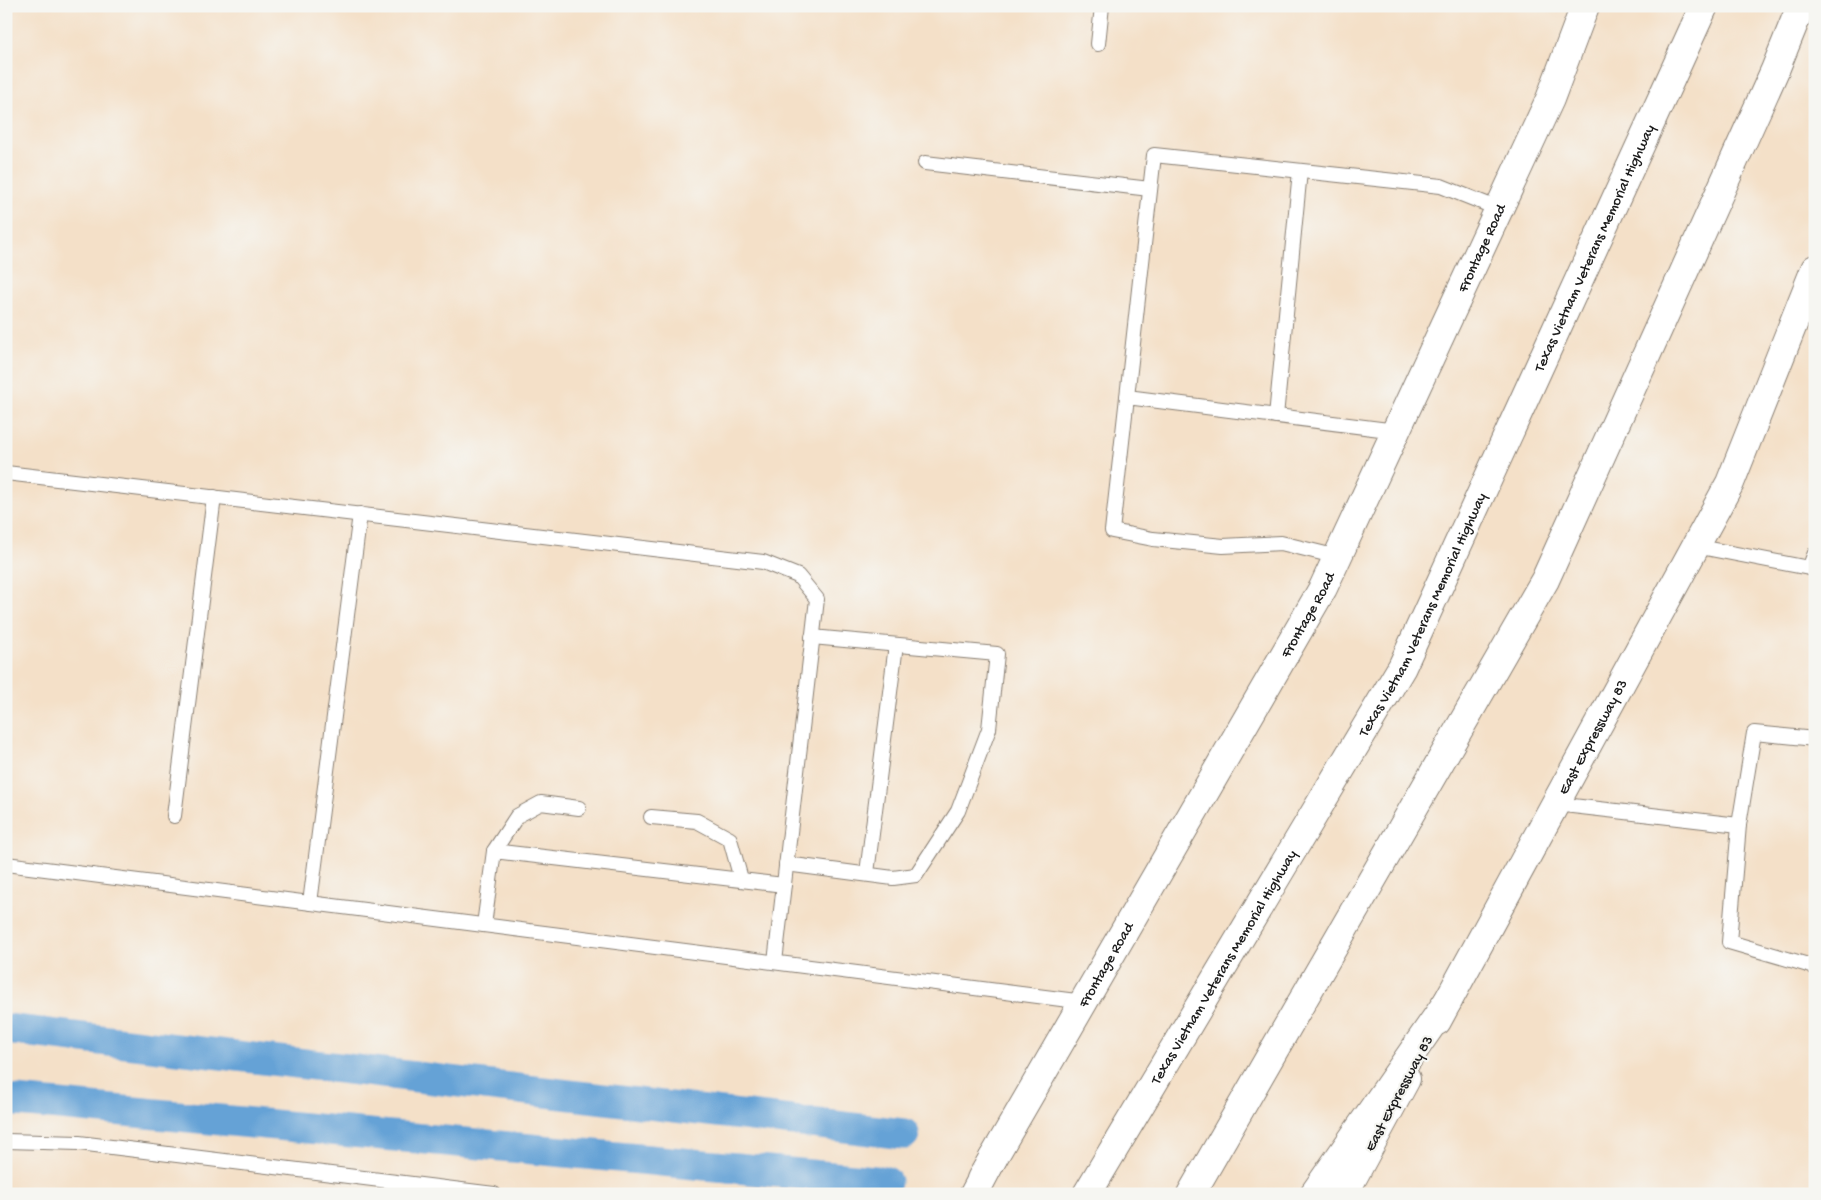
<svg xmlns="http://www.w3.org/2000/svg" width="1821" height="1200" viewBox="0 0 1821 1200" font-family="'Gochi Hand',sans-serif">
	<rect width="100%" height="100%" fill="#f6f6f2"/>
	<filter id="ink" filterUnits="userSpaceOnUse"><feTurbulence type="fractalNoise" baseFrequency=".02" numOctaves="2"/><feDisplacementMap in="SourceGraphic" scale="10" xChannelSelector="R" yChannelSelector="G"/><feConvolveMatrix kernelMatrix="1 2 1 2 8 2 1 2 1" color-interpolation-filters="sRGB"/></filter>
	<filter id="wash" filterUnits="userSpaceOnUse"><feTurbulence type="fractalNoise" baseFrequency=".0096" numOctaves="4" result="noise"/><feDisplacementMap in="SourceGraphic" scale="20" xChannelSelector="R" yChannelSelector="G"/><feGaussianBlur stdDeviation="1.12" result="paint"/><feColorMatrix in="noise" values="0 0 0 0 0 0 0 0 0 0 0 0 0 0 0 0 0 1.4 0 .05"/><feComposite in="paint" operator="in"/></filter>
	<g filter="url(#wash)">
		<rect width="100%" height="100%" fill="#f4e0c8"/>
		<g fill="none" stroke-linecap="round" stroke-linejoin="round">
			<g stroke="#65a2d6" stroke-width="31">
				<polyline points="6,1029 904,1134"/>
				<polyline points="6,1100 886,1182"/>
			</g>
		</g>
	</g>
	<g filter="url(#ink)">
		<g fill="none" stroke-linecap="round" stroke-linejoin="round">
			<defs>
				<g id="service">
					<polyline points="1098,44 1102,6"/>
					<polyline points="925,163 1150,189"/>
					<polyline points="1127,397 1154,155 1441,186 1499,209"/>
					<polyline points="1276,416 1300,171"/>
					<polyline points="6,473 763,562 798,576 817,599 775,962"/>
					<polyline points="1695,546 1809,568 1815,553"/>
					<polyline points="1338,557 1281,543 1223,546 1153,539 1112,531 1127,397 1396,431"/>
					<polyline points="1815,739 1754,733 1739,825 1729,942 1815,967"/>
					<polyline points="1555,804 1739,825"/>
					<polyline points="174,816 214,497"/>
					<polyline points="651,817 697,821 730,839 741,879"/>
					<polyline points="494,851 517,816 541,803 579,808"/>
					<polyline points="6,864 1084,1002"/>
					<polyline points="786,864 893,878 916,875 958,811 989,729 997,654 812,637"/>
					<polyline points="867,873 896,645"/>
					<polyline points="310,903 360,514"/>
					<polyline points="484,925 494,851 784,885"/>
					<polyline points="6,1141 79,1143 494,1194"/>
				</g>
				<g id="secondary">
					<path id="s1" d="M 1437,1021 L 1730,483 L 1815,269"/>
					<path id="s2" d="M 981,1179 L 1323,588 L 1550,99 L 1585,6"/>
					<polyline points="1344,1194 1406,1079"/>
				</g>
				<g id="motorway">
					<polyline points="974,1194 993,1158"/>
					<path id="s3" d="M 1087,1194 L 1402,667 L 1704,6"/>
					<polyline points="1191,1194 1545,580 1775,70 1801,6"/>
					<polyline points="1314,1194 1448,1001"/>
				</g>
			</defs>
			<use href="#service" stroke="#887e72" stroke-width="16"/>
			<use href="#secondary" stroke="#887e72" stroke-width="30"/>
			<use href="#motorway" stroke="#887e72" stroke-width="30"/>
			<use href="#service" stroke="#fff" stroke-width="14"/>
			<use href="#secondary" stroke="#fff" stroke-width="28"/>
			<use href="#motorway" stroke="#fff" stroke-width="28"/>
		</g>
	</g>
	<g text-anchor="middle" stroke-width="4.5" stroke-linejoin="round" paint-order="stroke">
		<g font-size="15" fill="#1c1c1c" stroke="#f6f6f2">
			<text dy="5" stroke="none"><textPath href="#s3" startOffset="1075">Texas Vietnam Veterans Memorial Highway</textPath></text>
			<text dy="5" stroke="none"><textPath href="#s2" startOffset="1058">Frontage Road</textPath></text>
			<text dy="5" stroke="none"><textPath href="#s2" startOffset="652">Frontage Road</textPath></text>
			<text dy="5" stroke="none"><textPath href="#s3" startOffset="670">Texas Vietnam Veterans Memorial Highway</textPath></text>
			<text dy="5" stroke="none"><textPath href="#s1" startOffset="324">East Expressway 83</textPath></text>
			<text dy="5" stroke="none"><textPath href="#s2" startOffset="248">Frontage Road</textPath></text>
			<text dy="5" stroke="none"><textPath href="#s3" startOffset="265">Texas Vietnam Veterans Memorial Highway</textPath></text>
			<text transform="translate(1398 1093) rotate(-62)" y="5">East Expressway 83</text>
		</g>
	</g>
	<rect width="1821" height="1200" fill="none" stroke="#f6f6f2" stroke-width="25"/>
</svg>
